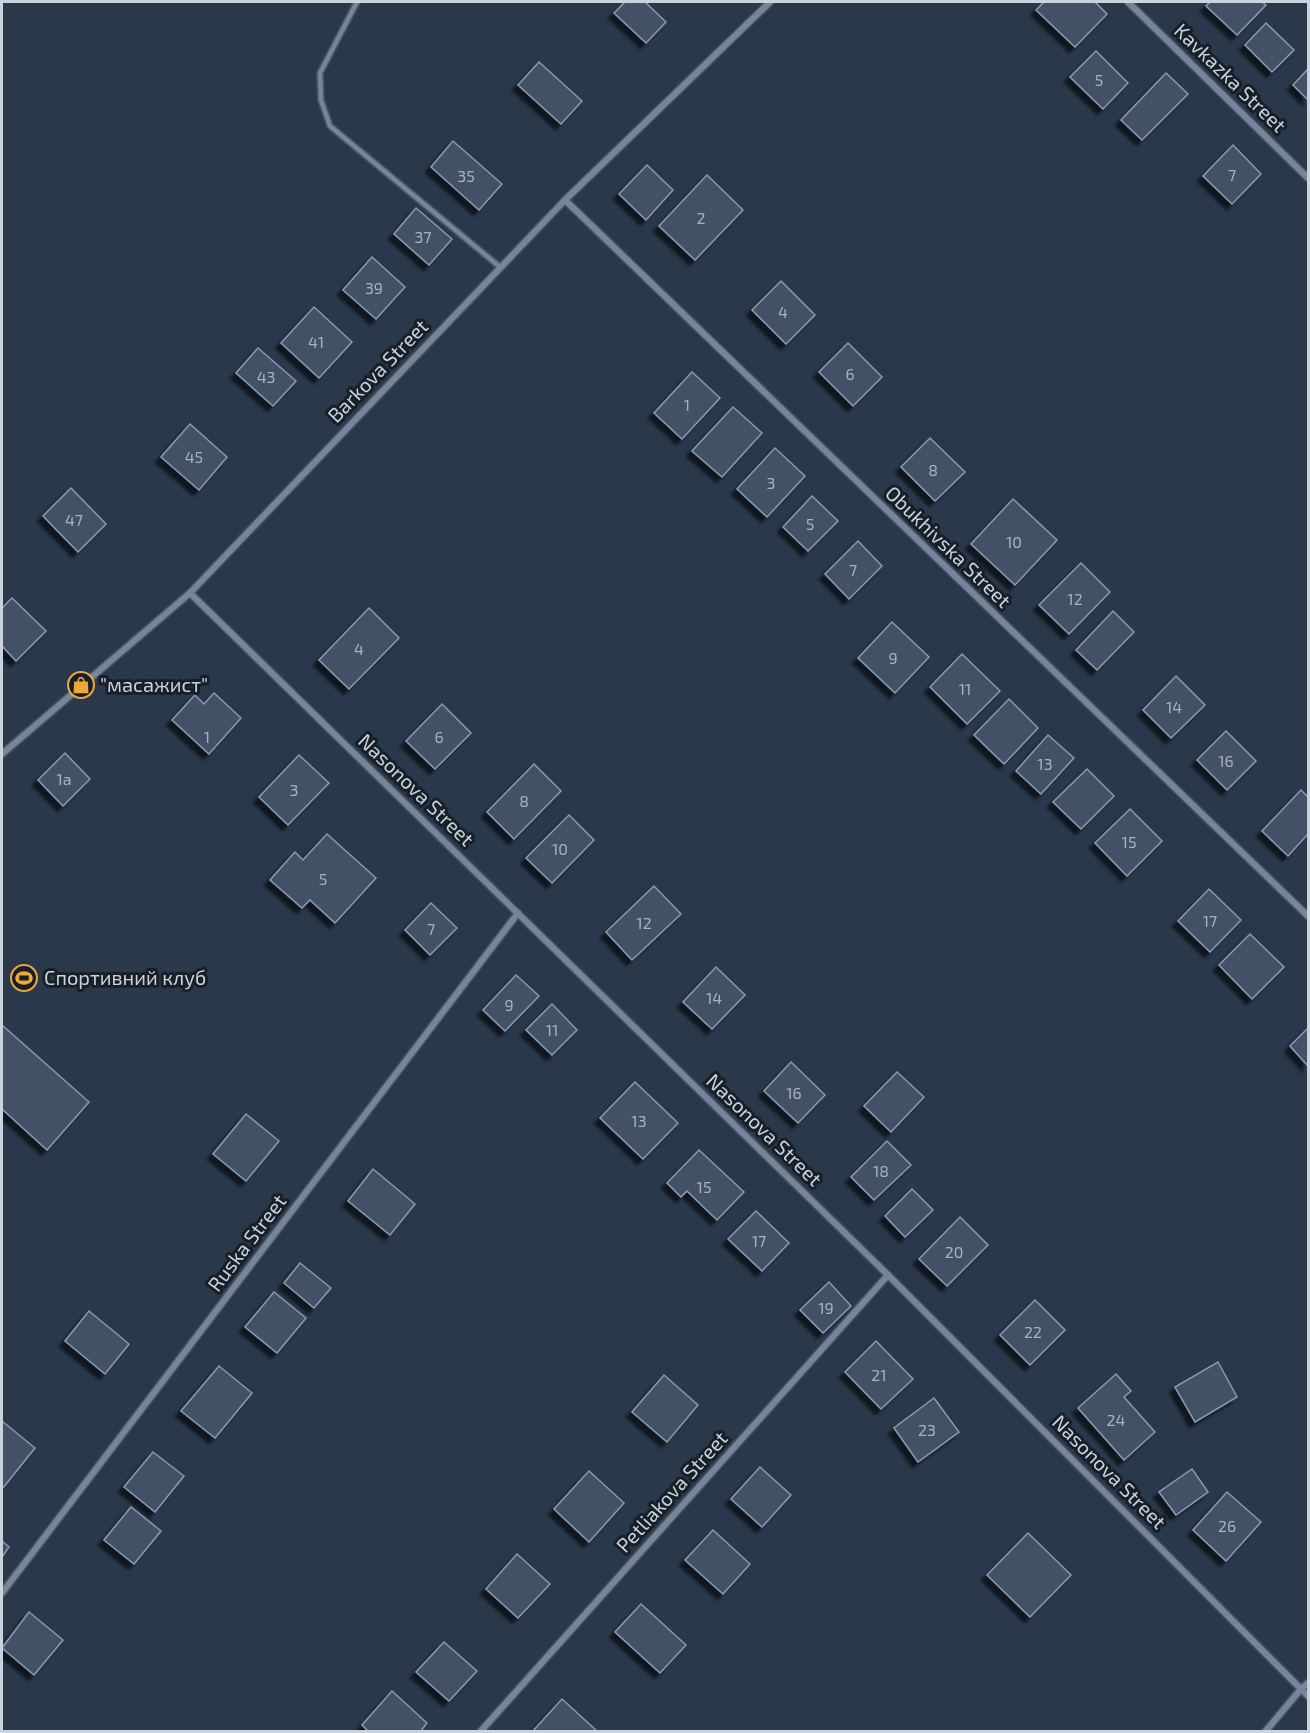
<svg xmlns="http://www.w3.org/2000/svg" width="1310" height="1733" viewBox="0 0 1310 1733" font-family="'Exo 2',sans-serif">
	<defs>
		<filter id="shadow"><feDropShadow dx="-5.5" dy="5.5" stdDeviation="1.5" flood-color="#0009"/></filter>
	</defs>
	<rect width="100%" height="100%" fill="#2a384b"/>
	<g fill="#425165" stroke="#8999b0" stroke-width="1.5" filter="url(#shadow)">
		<polygon points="625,2 645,2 666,22 646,43 614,13"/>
		<polygon points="1044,2 1095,2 1107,14 1075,47 1036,10"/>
		<polygon points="1210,2 1262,2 1266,5 1237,35 1206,6"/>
		<polygon points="1266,23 1294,50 1272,72 1245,45"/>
		<polygon points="1096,51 1128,83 1103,109 1070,77"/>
		<polygon points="539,62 582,101 561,124 518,85"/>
		<polygon points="1308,69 1308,100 1293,85"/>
		<polygon points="1166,73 1188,94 1142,140 1121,120"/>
		<polygon points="453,141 502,184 479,210 431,167"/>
		<polygon points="1233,145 1261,174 1232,204 1203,176"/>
		<polygon points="647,165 673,190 646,220 619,194"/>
		<polygon points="707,175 743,210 695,260 659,226"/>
		<polygon points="416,208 452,239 429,265 394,234"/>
		<polygon points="372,257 405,287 376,319 343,290"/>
		<polygon points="781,281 815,315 786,344 752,310"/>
		<polygon points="314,307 352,342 319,378 281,343"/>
		<polygon points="848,343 882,377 853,406 819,372"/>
		<polygon points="258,348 296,381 273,406 236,373"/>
		<polygon points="692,372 720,398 682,439 654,413"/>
		<polygon points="733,407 762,433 722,477 692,451"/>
		<polygon points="190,424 227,457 199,490 161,457"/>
		<polygon points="930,438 965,472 935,501 901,467"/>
		<polygon points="775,448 805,476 767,517 737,489"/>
		<polygon points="71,488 106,524 78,552 43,516"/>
		<polygon points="812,496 838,521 808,551 783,527"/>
		<polygon points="1013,499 1057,540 1015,585 971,544"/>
		<polygon points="858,541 882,566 849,599 825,574"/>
		<polygon points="1081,563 1110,592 1069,634 1039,605"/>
		<polygon points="12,598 46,631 16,661 2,646 2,608"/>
		<polygon points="369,608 399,638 349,689 319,660"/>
		<polygon points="1113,611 1134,632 1097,670 1076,650"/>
		<polygon points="892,622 929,657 895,693 858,658"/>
		<polygon points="962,654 1000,691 967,724 930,687"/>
		<polygon points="1176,676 1205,705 1171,738 1143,710"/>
		<polygon points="214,693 241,718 209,754 172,720 195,695 204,704"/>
		<polygon points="1009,699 1038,728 1004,764 974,735"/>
		<polygon points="442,704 471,733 435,769 406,741"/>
		<polygon points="1226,731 1256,761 1227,790 1197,760"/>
		<polygon points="1048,735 1074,758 1041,794 1016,771"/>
		<polygon points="65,753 90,779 63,806 38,780"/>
		<polygon points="299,755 329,783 288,825 259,797"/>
		<polygon points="534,764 561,791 514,839 487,812"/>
		<polygon points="1087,769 1114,796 1081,829 1053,802"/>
		<polygon points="1301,790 1308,797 1308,834 1288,856 1262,831"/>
		<polygon points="1130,809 1162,841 1127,876 1095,843"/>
		<polygon points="569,815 594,840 552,883 526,858"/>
		<polygon points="327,834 376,878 335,923 310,900 302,908 270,880 295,852 303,860"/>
		<polygon points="654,886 681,914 632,960 606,932"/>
		<polygon points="1209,889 1241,920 1210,952 1178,921"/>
		<polygon points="431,903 457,928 430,955 405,930"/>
		<polygon points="1250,934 1284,967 1252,999 1219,965"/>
		<polygon points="716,967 745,995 712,1029 683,1002"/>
		<polygon points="516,975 539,996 505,1031 483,1010"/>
		<polygon points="552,1004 577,1030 552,1055 526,1030"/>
		<polygon points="2,1025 89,1102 47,1150 2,1109"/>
		<polygon points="1308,1028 1308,1066 1290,1046"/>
		<polygon points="791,1062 825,1095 798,1123 764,1091"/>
		<polygon points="897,1072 924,1097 891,1132 864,1106"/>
		<polygon points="635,1082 678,1123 643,1159 600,1118"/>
		<polygon points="246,1114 279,1141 246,1181 213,1154"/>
		<polygon points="887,1141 911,1165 874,1200 851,1177"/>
		<polygon points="699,1150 744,1192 717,1220 687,1191 681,1197 667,1183"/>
		<polygon points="373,1169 415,1204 390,1235 348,1201"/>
		<polygon points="912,1189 933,1210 905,1237 885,1216"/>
		<polygon points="756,1211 789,1243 762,1271 728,1239"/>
		<polygon points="960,1217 988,1245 947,1286 919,1259"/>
		<polygon points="300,1263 331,1288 314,1308 284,1283"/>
		<polygon points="829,1282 851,1306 823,1333 800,1310"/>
		<polygon points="274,1292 306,1318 277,1353 245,1327"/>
		<polygon points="1035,1300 1065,1330 1030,1365 1000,1335"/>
		<polygon points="89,1311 129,1344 105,1374 65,1341"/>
		<polygon points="876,1341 913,1379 881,1409 845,1372"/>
		<polygon points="1218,1362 1237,1397 1195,1422 1175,1387"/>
		<polygon points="219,1366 252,1393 215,1438 181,1411"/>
		<polygon points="1116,1374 1131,1391 1124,1397 1155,1432 1124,1460 1078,1408"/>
		<polygon points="664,1375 698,1405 667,1442 632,1412"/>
		<polygon points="934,1398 959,1432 918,1462 894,1428"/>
		<polygon points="2,1421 35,1448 2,1489"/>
		<polygon points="153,1452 184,1476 155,1512 124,1487"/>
		<polygon points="760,1467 791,1495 762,1527 731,1499"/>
		<polygon points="1192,1469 1208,1492 1176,1515 1159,1492"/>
		<polygon points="589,1471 624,1503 589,1542 554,1509"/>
		<polygon points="1227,1492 1261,1522 1226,1561 1193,1530"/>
		<polygon points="131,1507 161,1531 134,1564 104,1540"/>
		<polygon points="713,1530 750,1564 723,1594 685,1560"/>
		<polygon points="1028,1533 1071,1575 1030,1617 987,1575"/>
		<polygon points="2,1541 9,1547 2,1557"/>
		<polygon points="517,1554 550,1584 518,1618 486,1589"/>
		<polygon points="641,1604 686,1645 660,1673 615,1632"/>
		<polygon points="29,1612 63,1640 34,1675 2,1648"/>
		<polygon points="444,1642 477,1671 449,1701 416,1672"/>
		<polygon points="392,1691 427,1723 420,1732 369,1732 362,1725"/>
		<polygon points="562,1699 598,1732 532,1732"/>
	</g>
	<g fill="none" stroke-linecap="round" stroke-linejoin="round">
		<defs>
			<polyline id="service" points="357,2 320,73 321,100 330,126 500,267"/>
			<g id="minor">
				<polyline points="1128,2 1308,178"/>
				<polyline points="565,200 1308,916"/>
				<polyline points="190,593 888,1275 1308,1696"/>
				<polyline points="2,754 190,593 565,200 770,2"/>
				<polyline points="2,1593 518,913"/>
				<polyline points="480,1732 888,1275"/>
				<polyline points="1265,1732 1301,1689 1308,1683"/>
			</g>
		</defs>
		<use href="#service" stroke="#475465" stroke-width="8"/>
		<use href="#minor" stroke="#475465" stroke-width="9"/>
		<use href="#service" stroke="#768599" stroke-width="4.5"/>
		<use href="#minor" stroke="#768599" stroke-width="6"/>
	</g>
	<defs>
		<symbol id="shop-ring" viewBox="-11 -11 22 22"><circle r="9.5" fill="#191f28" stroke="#eca93a" stroke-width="1.5"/><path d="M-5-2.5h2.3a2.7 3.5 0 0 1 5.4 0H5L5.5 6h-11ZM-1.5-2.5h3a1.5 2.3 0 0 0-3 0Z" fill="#eca93a"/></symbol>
		<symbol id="stadium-ring" viewBox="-11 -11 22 22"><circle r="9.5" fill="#191f28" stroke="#eca93a" stroke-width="1.5"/><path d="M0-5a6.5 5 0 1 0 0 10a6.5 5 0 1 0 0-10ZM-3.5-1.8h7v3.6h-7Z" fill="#eca93a"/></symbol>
	</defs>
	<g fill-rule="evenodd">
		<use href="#shop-ring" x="66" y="670" width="30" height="30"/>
		<use href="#stadium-ring" x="9" y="963" width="30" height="30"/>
	</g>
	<g text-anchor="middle" stroke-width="6" stroke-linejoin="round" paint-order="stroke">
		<g font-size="16" fill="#a8b2c0">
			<text x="1099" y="86">5</text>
			<text x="1232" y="181">7</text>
			<text x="466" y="182">35</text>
			<text x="701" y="224">2</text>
			<text x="423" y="243">37</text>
			<text x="374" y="294">39</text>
			<text x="783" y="318">4</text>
			<text x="316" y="348">41</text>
			<text x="850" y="380">6</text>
			<text x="266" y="383">43</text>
			<text x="687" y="411">1</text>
			<text x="194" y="463">45</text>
			<text x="933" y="476">8</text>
			<text x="771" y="489">3</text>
			<text x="74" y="526">47</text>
			<text x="810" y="530">5</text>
			<text x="1014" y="548">10</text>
			<text x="853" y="576">7</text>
			<text x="1075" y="605">12</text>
			<text x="359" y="655">4</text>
			<text x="893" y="664">9</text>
			<text x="965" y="695">11</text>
			<text x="1174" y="713">14</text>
			<text x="207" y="743">1</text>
			<text x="439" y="743">6</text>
			<text x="1226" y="767">16</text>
			<text x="1045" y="770">13</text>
			<text x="64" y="785">1а</text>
			<text x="294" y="796">3</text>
			<text x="524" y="807">8</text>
			<text x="1129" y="848">15</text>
			<text x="560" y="855">10</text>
			<text x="323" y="885">5</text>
			<text x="1210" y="927">17</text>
			<text x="644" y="929">12</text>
			<text x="431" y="935">7</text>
			<text x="714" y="1004">14</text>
			<text x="509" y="1011">9</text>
			<text x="552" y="1036">11</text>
			<text x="794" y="1099">16</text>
			<text x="639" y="1127">13</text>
			<text x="881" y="1177">18</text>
			<text x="704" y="1193">15</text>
			<text x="759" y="1247">17</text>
			<text x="954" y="1258">20</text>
			<text x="826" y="1314">19</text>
			<text x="1033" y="1338">22</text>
			<text x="879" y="1381">21</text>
			<text x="1116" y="1426">24</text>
			<text x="927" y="1436">23</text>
			<text x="1227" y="1532">26</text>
		</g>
		<g font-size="20" fill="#cad2de" stroke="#191f28">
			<text transform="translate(1230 78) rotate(44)" y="7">Kavkazka Street</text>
			<text transform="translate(378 371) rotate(-46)" y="7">Barkova Street</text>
			<text transform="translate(948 547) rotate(44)" y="7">Obukhivska Street</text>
			<text transform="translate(416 790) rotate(44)" y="7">Nasonova Street</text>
			<text transform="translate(764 1130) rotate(44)" y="7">Nasonova Street</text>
			<text transform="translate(247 1243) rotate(-53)" y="7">Ruska Street</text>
			<text transform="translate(1109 1472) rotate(45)" y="7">Nasonova Street</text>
			<text transform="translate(672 1492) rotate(-48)" y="7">Petliakova Street</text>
		</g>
		<g font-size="20" fill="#cad2de" stroke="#191f28" text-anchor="start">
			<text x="100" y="692">"масажист"</text>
			<text x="44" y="985">Спортивний клуб</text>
		</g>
	</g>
	<rect width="1310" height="1733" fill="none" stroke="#cad2de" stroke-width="6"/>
</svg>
